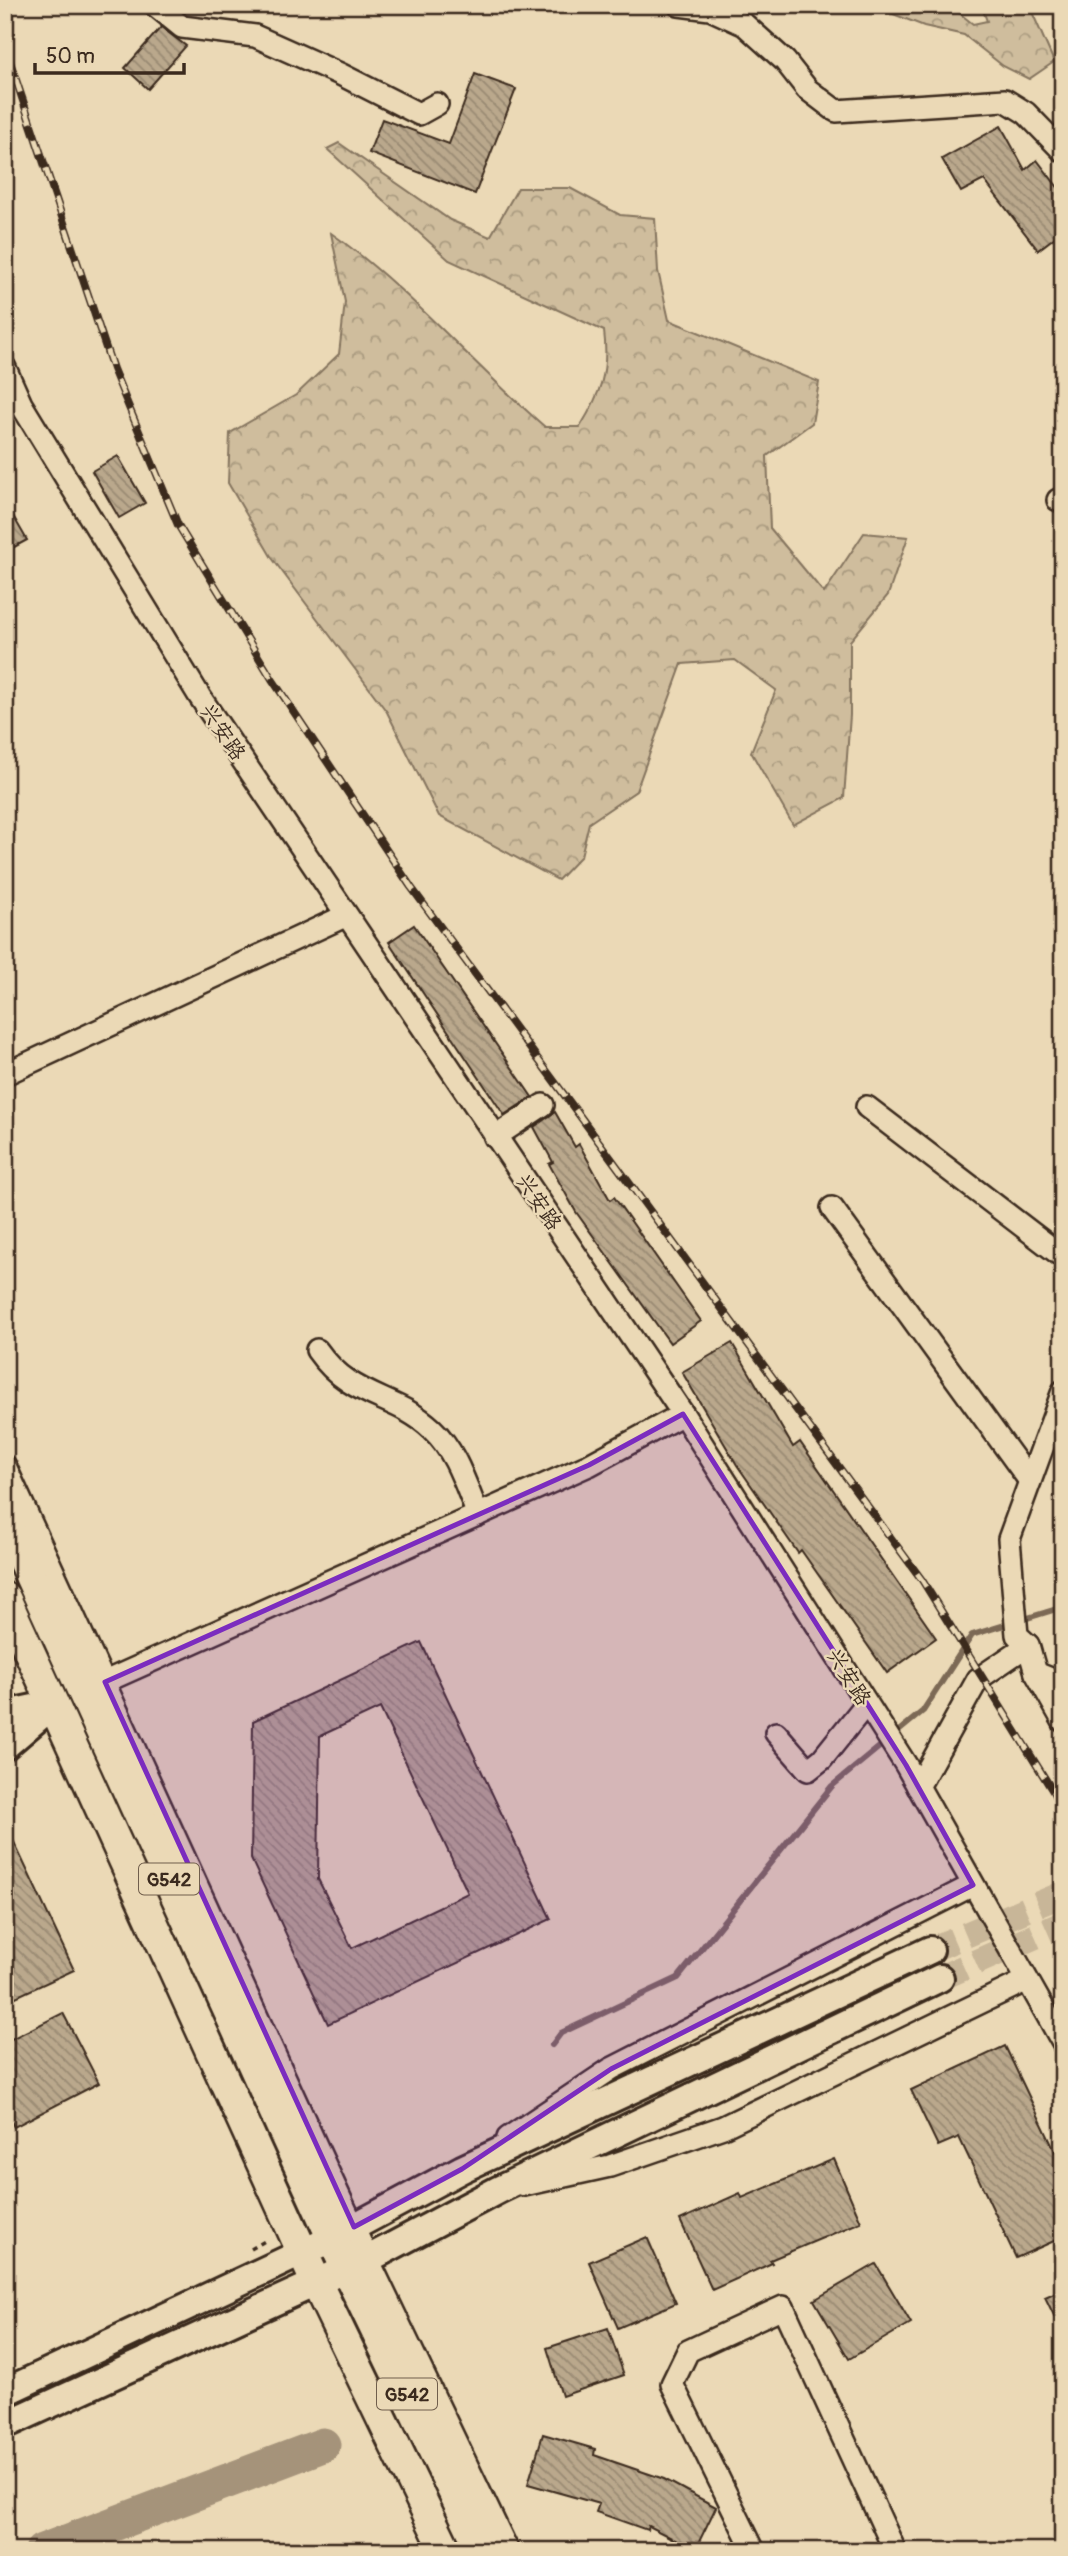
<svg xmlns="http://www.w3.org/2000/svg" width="1068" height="2556" viewBox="0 0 1068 2556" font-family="Pangolin,'LXGW WenKai TC',sans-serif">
	<defs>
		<pattern id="forest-crowns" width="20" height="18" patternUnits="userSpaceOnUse" patternTransform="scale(1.75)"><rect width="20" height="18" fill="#cfbd9d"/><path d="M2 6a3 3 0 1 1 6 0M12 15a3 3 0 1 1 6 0" fill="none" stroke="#a99a7f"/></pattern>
		<pattern id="building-back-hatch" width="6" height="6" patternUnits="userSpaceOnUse" patternTransform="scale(1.75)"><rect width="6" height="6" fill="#baa88c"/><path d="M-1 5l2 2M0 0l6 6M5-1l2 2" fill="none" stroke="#988972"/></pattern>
	</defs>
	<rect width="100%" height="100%" fill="#ebd9b6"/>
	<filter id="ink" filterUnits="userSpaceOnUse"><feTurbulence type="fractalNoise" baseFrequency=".0143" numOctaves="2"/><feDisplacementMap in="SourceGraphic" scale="14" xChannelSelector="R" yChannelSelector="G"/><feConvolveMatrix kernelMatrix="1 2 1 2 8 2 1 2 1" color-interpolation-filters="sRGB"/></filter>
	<g filter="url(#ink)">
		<g fill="url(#forest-crowns)" stroke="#85745e" stroke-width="2">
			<polygon points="870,5 949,5 973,24 987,21 981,5 1029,5 1054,62 1029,79 1003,66 964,35 924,26"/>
			<path d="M 339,143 L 450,220 L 490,237 L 518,188 L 570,188 L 620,215 L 655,218 L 658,271 L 669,320 L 819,382 L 812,423 L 767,456 L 770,528 L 824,593 L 864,533 L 908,537 L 888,595 L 850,641 L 850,715 L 844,798 L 793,825 L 751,752 L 776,690 L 735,660 L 682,664 L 636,791 L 589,823 L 581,856 L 558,880 L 439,816 L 387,712 L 272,558 L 228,483 L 230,433 L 296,395 L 339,354 L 345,302 L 331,233 C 410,289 472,364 545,427 L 580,427 C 601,393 609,371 604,331 L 449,260 L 327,149 Z"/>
		</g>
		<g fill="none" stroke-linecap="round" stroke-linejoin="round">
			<g stroke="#7b6955" stroke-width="6">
				<polyline points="1021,1620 1063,1607"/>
				<polyline points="552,2045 561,2033 678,1978 832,1786 923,1711 972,1635 1011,1623"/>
			</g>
			<polyline stroke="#a5937a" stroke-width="35" points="42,2551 323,2445"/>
		</g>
		<g fill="url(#building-back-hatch)" stroke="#3b2a1e" stroke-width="2" fill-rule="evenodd">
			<polygon points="161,27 186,46 148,89 125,68"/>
			<polygon points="475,74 516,89 475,194 369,153 382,119 449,144"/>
			<polygon points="1001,126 1025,170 1037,160 1063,194 1063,231 1038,250 984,180 961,192 942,159"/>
			<polygon points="118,456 145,503 119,518 92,471"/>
			<polygon points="5,502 27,540 5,552"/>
			<polygon points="414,925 532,1097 504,1115 389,942"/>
			<polygon points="555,1112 575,1147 579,1144 610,1200 614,1197 701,1321 670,1343 576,1212 549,1164 553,1162 534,1127"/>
			<polygon points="732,1343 793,1447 800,1442 936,1638 887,1673 801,1550 798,1553 737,1465 682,1372"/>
			<path d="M 421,1642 L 551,1919 L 328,2024 L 251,1859 L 253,1721 ZM 380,1708 L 468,1893 L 352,1948 L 318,1879 L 320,1736 Z"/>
			<polygon points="5,1823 74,1970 5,2002"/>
			<polygon points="63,2013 99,2083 14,2127 5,2111 5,2042"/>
			<polygon points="1005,2046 1063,2168 1063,2237 1016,2258 959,2137 938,2146 911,2090"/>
			<polygon points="834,2159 861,2222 770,2260 772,2263 712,2290 680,2220 740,2193 742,2198"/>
			<polygon points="647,2237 676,2303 618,2328 589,2262"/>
			<polygon points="876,2264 911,2323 849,2359 814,2300"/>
			<polygon points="1063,2289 1063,2334 1045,2297"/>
			<polygon points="608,2328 624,2375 562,2396 547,2348"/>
			<polygon points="543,2434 595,2449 594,2455 664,2479 716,2507 695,2550 648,2526 647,2530 596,2512 599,2504 528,2484"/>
		</g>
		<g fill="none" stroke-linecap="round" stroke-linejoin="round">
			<g stroke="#c8b698" stroke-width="26" stroke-dasharray="26 13" stroke-linecap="butt">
				<polyline points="930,1950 1063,1894"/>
				<polyline points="940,1978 1063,1924"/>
			</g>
			<defs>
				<g id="minor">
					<polyline points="155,5 182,27 255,36 340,74 419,114 437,104"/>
					<polyline points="679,5 710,9 745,25 785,61 807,89 836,111 1005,100 1026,113 1063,151"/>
					<polyline points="5,368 21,404 200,697 683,1414 906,1765 1063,2043"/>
					<polyline points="1058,500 1063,499"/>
					<polyline points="5,1074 345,916"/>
					<polyline points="867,1107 1063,1257"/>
					<polyline points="495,1137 543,1105"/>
					<polyline points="832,1208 1030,1481"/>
					<path d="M 317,1350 C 352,1400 395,1394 432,1429 C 456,1451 466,1486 478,1515"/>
					<polyline points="1063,1391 1009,1539 1017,1635 1028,1645 1036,1673 1063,1721"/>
					<polyline points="5,1466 368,2259 508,2551"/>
					<polyline points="1036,1673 1063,1684"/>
					<polyline points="91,1688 589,1465 683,1414"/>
					<polyline points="776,1733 808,1770 822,1759 866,1704"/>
					<polyline points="918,1787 978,1679 1028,1645"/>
					<polyline points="508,2138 611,2069 973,1885"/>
					<polyline points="524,2185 610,2166 723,2127 1025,1981"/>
					<polyline points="754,2551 672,2384 688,2351 783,2307 895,2551"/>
				</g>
				<g id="major">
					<polyline points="5,1714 53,1704"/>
					<polyline points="5,1746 54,1704"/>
					<polyline points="5,2392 333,2238 462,2169 930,1950"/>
					<polyline points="5,2425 368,2259 498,2190 940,1978"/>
				</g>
				<g id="highway">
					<polyline points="5,1521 346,2268 482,2551"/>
					<polyline points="5,1598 316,2282 446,2551"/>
				</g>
			</defs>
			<use href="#minor" stroke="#3b2a1e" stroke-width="26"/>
			<use href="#major" stroke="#3b2a1e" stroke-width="32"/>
			<use href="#highway" stroke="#3b2a1e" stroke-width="35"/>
			<polyline stroke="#3b2a1e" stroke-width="3.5" stroke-dasharray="5 5" stroke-linecap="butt" points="251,2249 268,2239"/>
			<use href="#minor" stroke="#ebd9b6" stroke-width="21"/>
			<use href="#major" stroke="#ebd9b6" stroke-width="26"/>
			<use href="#highway" stroke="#ebd9b6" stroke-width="30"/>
			<defs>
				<polyline id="rail" points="5,47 113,369 178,525 272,679 411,887 922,1580 1054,1793 1063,1814"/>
			</defs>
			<use href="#rail" stroke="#3b2a1e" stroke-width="8"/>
			<use href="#rail" stroke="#ebd9b6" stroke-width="5" stroke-dasharray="16" stroke-linecap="butt"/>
		</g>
	</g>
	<path fill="#7b2cbf" fill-opacity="0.2" stroke="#7b2cbf" stroke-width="5" stroke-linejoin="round" d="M 683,1414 L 906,1765 L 973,1885 L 611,2069 L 462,2169 L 354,2227 L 105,1682 L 589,1465 Z"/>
	<g text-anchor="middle" stroke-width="5" stroke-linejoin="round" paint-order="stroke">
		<g fill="#ebd9b6" stroke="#705e4c" stroke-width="2">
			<rect x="139" y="1863.5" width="60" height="31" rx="5"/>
			<rect x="377" y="2378.5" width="60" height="31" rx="5"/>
		</g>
		<g font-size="19" font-weight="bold" fill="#3b2a1e">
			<text x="169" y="1886">G542</text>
			<text x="407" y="2401">G542</text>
		</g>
		<g font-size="21" fill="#3b2a1e" stroke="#ebd9b6">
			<text transform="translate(223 732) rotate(56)" y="7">兴安路</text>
			<text transform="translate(539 1202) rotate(56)" y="7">兴安路</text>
			<text transform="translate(849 1677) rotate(58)" y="7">兴安路</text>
		</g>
	</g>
	<rect width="1068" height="2556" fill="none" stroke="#ebd9b6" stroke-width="28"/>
	<rect x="14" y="14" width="1040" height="2528" fill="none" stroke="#3b2a1e" stroke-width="2.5" filter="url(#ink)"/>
	<path d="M35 63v10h149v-10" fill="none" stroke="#3b2a1e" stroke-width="3.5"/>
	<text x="46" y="63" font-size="21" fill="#3b2a1e" stroke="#ebd9b6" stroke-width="5" paint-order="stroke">50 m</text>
</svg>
